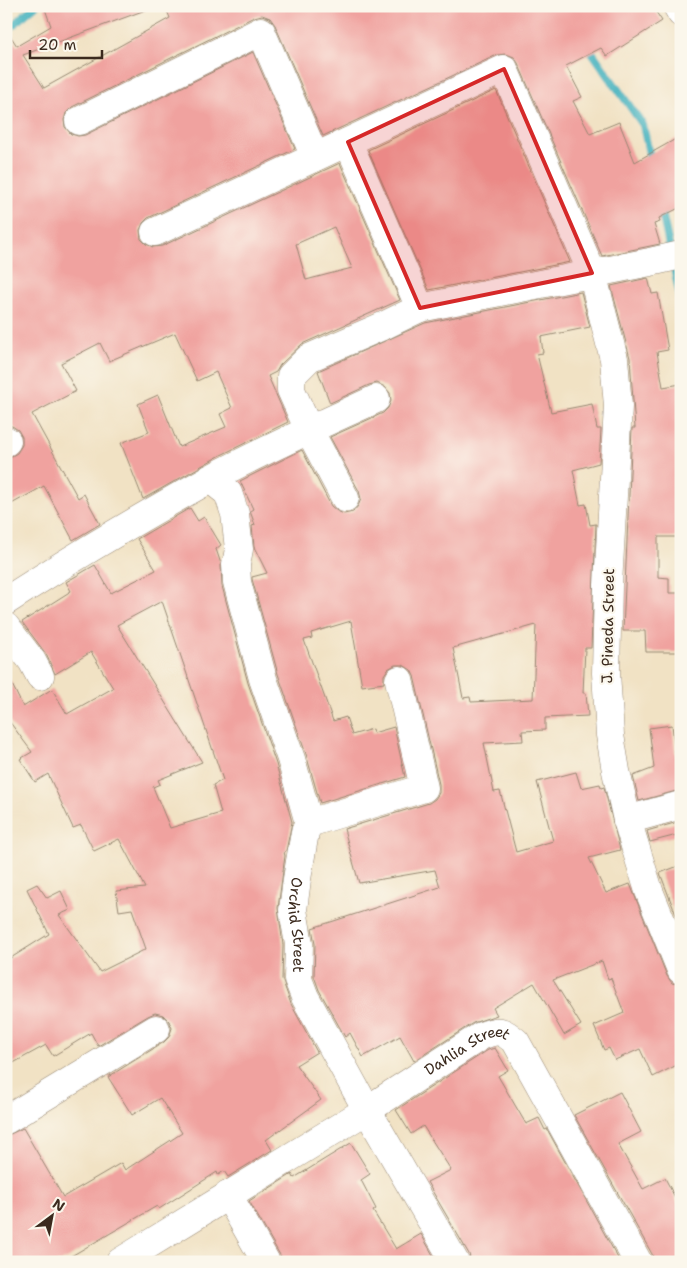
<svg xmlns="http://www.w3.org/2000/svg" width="687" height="1268" viewBox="0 0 687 1268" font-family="'Shantell Sans',sans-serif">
	<rect width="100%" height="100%" fill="#fbf7ec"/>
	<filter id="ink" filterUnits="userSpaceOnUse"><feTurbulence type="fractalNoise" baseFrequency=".02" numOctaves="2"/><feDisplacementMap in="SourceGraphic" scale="10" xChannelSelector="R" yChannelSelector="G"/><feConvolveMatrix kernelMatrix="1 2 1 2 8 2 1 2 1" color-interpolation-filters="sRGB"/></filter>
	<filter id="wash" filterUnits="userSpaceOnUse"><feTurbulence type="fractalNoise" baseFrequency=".0096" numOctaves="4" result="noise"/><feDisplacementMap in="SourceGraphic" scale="20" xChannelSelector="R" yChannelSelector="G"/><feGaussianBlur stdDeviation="1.12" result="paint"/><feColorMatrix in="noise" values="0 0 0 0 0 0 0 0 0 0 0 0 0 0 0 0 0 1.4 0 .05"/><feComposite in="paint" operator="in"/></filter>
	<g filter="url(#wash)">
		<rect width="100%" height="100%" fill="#f1e2c4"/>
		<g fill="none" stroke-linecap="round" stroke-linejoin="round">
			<g stroke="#41b0bd" stroke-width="8">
				<polyline points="6,31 35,6"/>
				<polyline points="587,45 643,125 651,163"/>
				<polyline points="661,208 681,300"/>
			</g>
		</g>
		<g id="blocks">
			<g fill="#f0a29f" fill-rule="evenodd">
				<path d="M 44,6 L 148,6 L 148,9 L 23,55 L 44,88 L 170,18 L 165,6 L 652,6 L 662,21 L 607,56 L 601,48 L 566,66 L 582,97 L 573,101 L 590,134 L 619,122 L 635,162 L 681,136 L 681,207 L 659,218 L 660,222 L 654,224 L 660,244 L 602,256 L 518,63 L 514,57 L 506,54 L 497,55 L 323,136 L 275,25 L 270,18 L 262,15 L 254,17 L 72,107 L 66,113 L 64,120 L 65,127 L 71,134 L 78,136 L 85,135 L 253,52 L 295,149 L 148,218 L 143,223 L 140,230 L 141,239 L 146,244 L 153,247 L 162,246 L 340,163 L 400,300 L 302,344 L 280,365 L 276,372 L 268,376 L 288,422 L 221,455 L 143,499 L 121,443 L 149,432 L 138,404 L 158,395 L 179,447 L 226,427 L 220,414 L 232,408 L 216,372 L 197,381 L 175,333 L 109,361 L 100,343 L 61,363 L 76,391 L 32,414 L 78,498 L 84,494 L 100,524 L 73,540 L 44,486 L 6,507 L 6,457 L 10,457 L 17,453 L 22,445 L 22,437 L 18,430 L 12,426 L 6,426 L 6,29 L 17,46 L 51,26 ZM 334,227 L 352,268 L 306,280 L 296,244 Z"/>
				<polygon points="496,90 570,262 429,290 368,150"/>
				<polygon points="648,278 652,294 658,293 668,350 657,352 663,387 681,384 681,417 679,417 681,448 681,537 658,537 658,577 669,578 669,593 679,593 681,652 646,652 645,631 623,631 632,428 635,428 630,358 611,286"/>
				<path d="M 581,292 L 590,327 L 541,337 L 543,353 L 537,354 L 551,412 L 592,404 L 597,429 L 601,429 L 599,463 L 573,470 L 580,505 L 586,504 L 590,525 L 596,524 L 591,648 L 585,648 L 583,693 L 586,693 L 588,716 L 545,718 L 545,730 L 522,731 L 523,741 L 484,743 L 494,792 L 500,791 L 516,852 L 553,841 L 537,782 L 576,772 L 581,788 L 600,784 L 601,788 L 604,787 L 620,850 L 589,858 L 606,893 L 630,884 L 667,976 L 672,983 L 681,985 L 681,1063 L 653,1077 L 640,1049 L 615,1060 L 609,1048 L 604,1050 L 594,1026 L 624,1013 L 611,978 L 608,979 L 602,961 L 553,980 L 581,1025 L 564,1035 L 534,983 L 493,1008 L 497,1015 L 473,1023 L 414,1061 L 400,1036 L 363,1057 L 350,1033 L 345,1037 L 319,990 L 314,976 L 315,944 L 312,928 L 440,887 L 435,870 L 359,883 L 344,829 L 429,803 L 435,799 L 439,793 L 439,784 L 414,676 L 411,670 L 403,665 L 395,665 L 388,669 L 384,675 L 384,683 L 362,686 L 351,621 L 311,633 L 312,638 L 304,640 L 317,676 L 333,721 L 346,717 L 352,735 L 372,729 L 373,733 L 394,727 L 405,777 L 320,803 L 306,754 L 278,674 L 252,579 L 252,577 L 267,573 L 254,547 L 252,526 L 255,525 L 250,511 L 253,509 L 240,481 L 302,450 L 331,506 L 337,511 L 344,514 L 353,512 L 358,506 L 361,499 L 359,491 L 330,437 L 383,413 L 388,408 L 391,401 L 390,393 L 385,387 L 377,383 L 369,385 L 330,403 L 318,371 L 425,323 ZM 536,625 L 533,699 L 471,702 L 470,697 L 463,698 L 453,648 Z"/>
				<path d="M 190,508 L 198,521 L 204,517 L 221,545 L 216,549 L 221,564 L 222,586 L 248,683 L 276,764 L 292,822 L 286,851 L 284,852 L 285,856 L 278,908 L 283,945 L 282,979 L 291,1004 L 317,1052 L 296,1065 L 321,1100 L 266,1140 L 272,1150 L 228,1177 L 224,1171 L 218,1175 L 217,1172 L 159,1209 L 157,1206 L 61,1262 L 6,1262 L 6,1136 L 23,1128 L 63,1197 L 121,1163 L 125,1170 L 182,1133 L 160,1098 L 132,1115 L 108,1077 L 164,1042 L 169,1037 L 172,1028 L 169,1021 L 163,1015 L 155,1013 L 148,1016 L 98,1046 L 91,1033 L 53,1056 L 46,1045 L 6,1067 L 6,961 L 49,934 L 27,889 L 37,884 L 47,898 L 61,891 L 70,910 L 59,915 L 100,972 L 146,949 L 132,909 L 119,911 L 116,891 L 145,888 L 119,839 L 94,851 L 81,825 L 73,828 L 48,774 L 35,782 L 20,759 L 32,752 L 6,717 L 6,672 L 23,707 L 52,689 L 67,714 L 113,688 L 91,652 L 55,674 L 46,654 L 22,622 L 71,591 L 66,582 L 95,565 L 111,593 L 156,570 L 137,539 ZM 162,601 L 223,780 L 213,785 L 221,813 L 170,828 L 153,787 L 160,784 L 158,780 L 202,762 L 117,625 Z"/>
				<polygon points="672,725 680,790 639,801 633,776 654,768 649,728"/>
				<polygon points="681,821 681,834 650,842 647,831"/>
				<polygon points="681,865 681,928 660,873"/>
				<polygon points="495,1048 508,1070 498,1076 526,1124 539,1118 545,1130 547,1129 620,1262 471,1262 469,1254 427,1182 451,1170 423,1126 411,1134 396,1110 488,1050"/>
				<polygon points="620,1092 641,1132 618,1144 643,1189 665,1178 681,1209 681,1258 674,1262 654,1262 652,1254 574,1115"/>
				<polygon points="351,1143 370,1174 361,1180 376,1209 373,1211 396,1249 421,1234 437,1262 284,1262 249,1201 292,1174 294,1178"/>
			</g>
		</g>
	</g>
	<g filter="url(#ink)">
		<use href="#blocks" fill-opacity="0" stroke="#968671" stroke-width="1"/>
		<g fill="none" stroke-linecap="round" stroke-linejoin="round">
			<defs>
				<g id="minor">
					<polyline points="677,6 681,13"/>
					<polyline points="79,121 261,31 315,157"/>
					<polyline points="348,142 420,308"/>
					<polyline points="155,232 504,69 592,273 614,359 618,406 608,585 606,673 610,735 616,771 627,820 649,891 681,970"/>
					<polyline points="6,442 7,441"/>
					<path id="s1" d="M 210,479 L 228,493 L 235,514 L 239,549 L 236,565 L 237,582 L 263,679 L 291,759 L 309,823 L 305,832 L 297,879 L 293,910 L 299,944 L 298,979 L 305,997 L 367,1110 L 455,1262"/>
					<polyline points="345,498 309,430 291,390 291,376 309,358 385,325 420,308 650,262 681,255"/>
					<path d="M 6,601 C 72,558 140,518 208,480 C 263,450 320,425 376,399"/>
					<polyline points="6,627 32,661 40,676"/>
					<polyline points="627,820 681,805"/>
					<polyline points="309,823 424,788 399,680"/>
					<polyline points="6,1120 156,1029"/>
					<polyline points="228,1195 266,1262"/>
					<path id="s2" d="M 120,1262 L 367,1110 L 481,1036 C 499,1029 502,1030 516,1042 L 638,1262"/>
				</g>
			</defs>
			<use href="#minor" stroke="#968671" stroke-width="29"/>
			<use href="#minor" stroke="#fff" stroke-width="28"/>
		</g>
	</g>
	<path fill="#d62828" fill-opacity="0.2" stroke="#d62828" stroke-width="4" stroke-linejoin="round" d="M 504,69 L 592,273 L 420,308 L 348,142 Z"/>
	<g text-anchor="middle" stroke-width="4.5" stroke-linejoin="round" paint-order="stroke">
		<g font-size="15" fill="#3b2a1e" stroke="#fbf7ec">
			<text transform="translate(608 626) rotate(-89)" y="5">J. Pineda Street</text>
			<text dy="5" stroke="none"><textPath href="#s1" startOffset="469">Orchid Street</textPath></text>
			<text dy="5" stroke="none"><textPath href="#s2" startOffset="408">Dahlia Street</textPath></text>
		</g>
	</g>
	<rect width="687" height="1268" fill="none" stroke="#fbf7ec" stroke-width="25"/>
	<g transform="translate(52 1216) rotate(32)" stroke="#fbf7ec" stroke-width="4" paint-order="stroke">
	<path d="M0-4L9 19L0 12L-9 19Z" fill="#3b2a1e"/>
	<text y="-8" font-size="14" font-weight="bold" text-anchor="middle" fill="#3b2a1e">N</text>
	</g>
	<path d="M30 50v8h72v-8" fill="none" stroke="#3b2a1e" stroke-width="2.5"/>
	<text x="38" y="50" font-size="15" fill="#3b2a1e" stroke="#fbf7ec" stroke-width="4" paint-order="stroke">20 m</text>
</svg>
